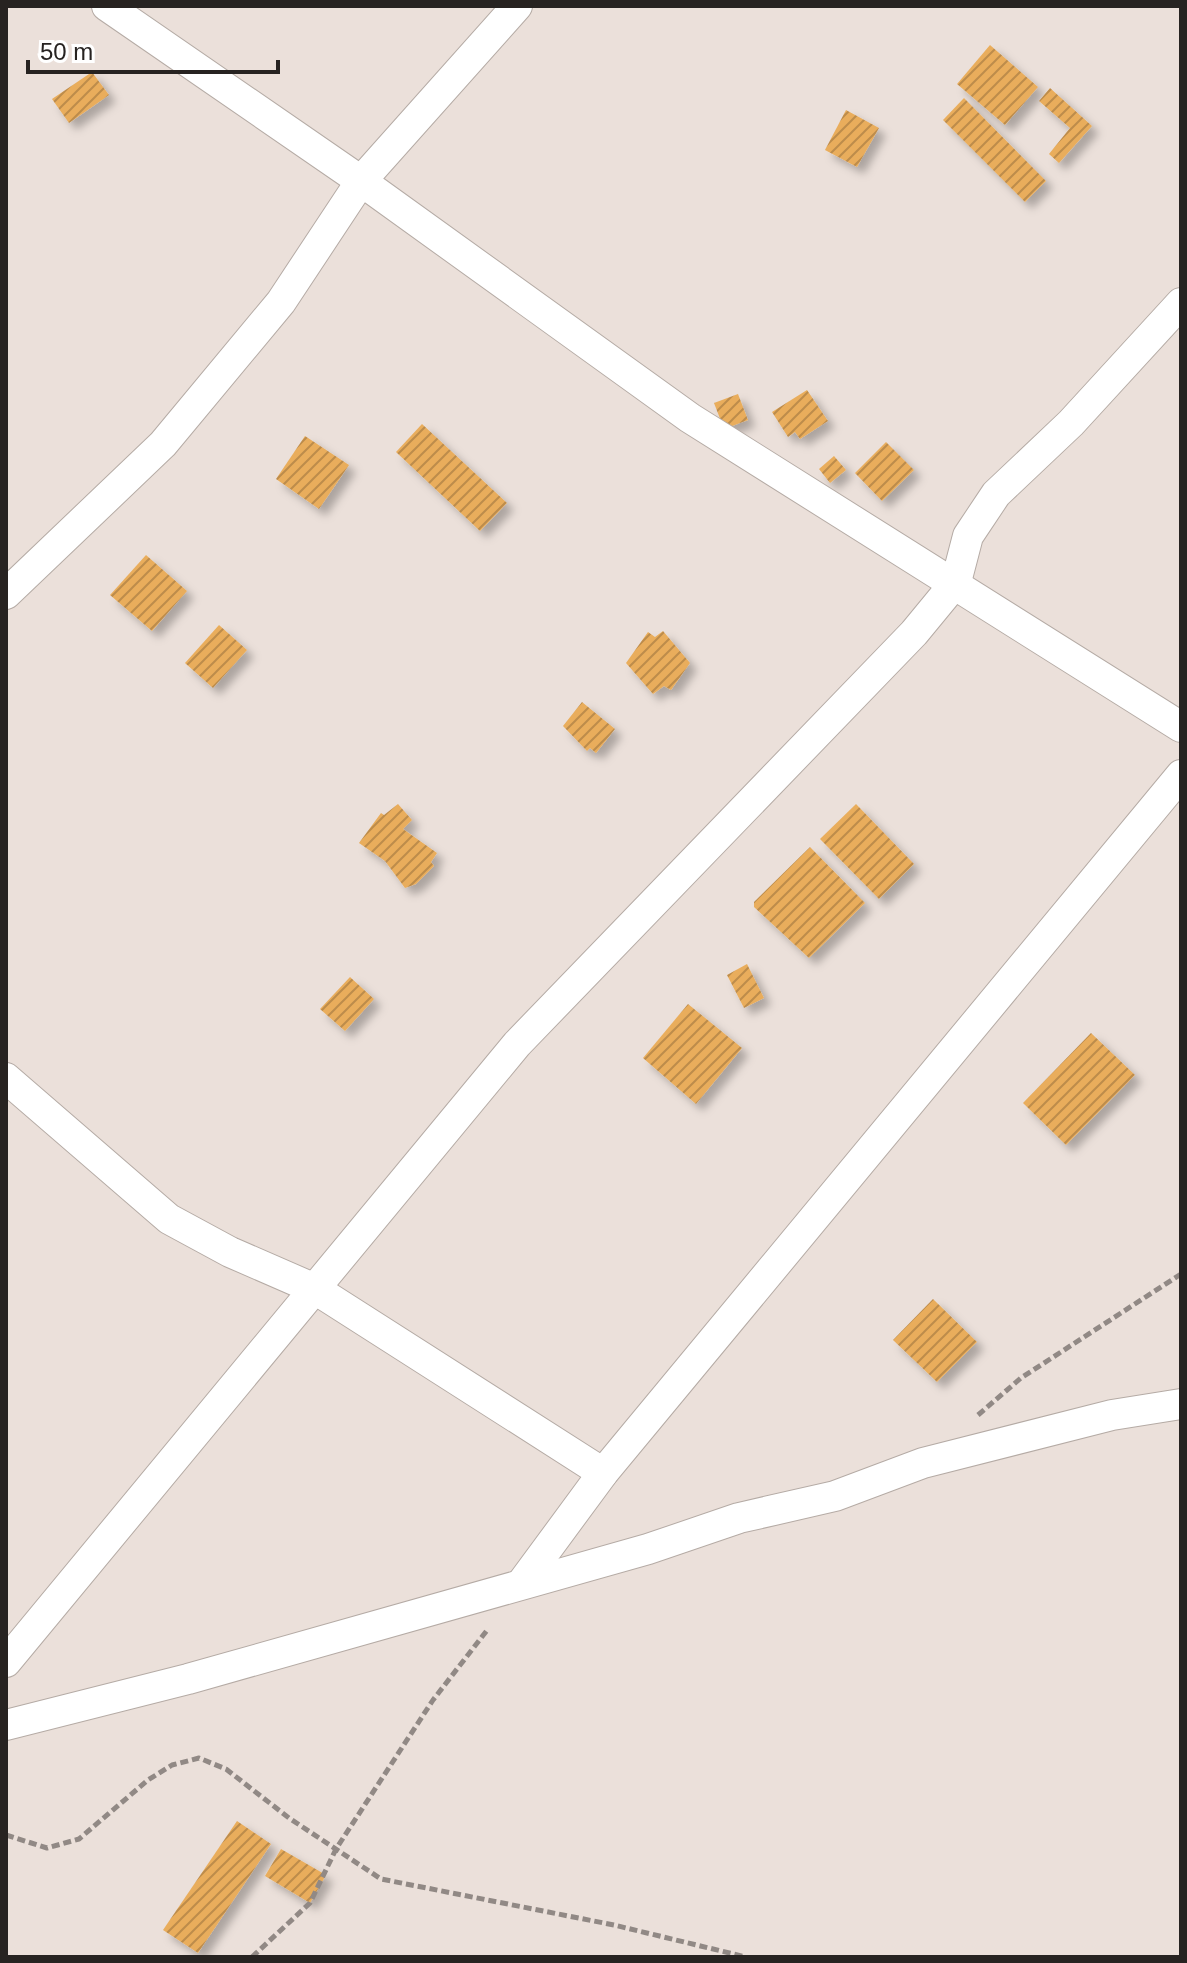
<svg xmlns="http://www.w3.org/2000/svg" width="1187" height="1963" viewBox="0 0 1187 1963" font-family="Helvetica,sans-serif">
	<defs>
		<pattern id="building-hatch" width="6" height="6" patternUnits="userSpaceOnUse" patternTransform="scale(2)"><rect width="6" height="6" fill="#e9ad5b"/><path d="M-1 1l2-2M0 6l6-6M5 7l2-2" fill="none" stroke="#bd8c4b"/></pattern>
		<filter id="shadow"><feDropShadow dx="7" dy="7" stdDeviation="4" flood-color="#0004"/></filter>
	</defs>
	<rect width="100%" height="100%" fill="#ebe0da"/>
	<g fill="url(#building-hatch)" filter="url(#shadow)">
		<polygon points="990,45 1038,87 1005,125 957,84"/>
		<polygon points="92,72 109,95 69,123 52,99"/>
		<polygon points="1050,88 1092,126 1059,163 1049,154 1070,128 1039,101"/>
		<polygon points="964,98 1046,181 1025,202 943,120"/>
		<polygon points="846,110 879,128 857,167 825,150"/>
		<polygon points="807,390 828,421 800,439 795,432 788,437 772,412"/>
		<polygon points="738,394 748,420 724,429 714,403"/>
		<polygon points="422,424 507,503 480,531 396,452"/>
		<polygon points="305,436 349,465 319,509 276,479"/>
		<polygon points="886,442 914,470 882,501 855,473"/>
		<polygon points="834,456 846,470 830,483 819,469"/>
		<polygon points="146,555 187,591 152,631 110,595"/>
		<polygon points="219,625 247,650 213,688 185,663"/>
		<polygon points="663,631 690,663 671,690 664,686 653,694 626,663 648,632 655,637"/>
		<polygon points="582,702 615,729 596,753 590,748 587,751 563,726"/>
		<polygon points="398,804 412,820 403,829 437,853 431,862 434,866 416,884 405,888 385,861 359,843 381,813 384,815"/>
		<polygon points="856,804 914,864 879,899 820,839"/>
		<polygon points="810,847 865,903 809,958 754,907 754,902"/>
		<polygon points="747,964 764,998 744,1008 727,975"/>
		<polygon points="350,977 374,999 345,1031 320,1009"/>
		<polygon points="688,1004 742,1048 696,1104 643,1058"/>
		<polygon points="1091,1033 1135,1075 1066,1145 1023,1103"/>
		<polygon points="933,1299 977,1342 937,1382 893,1340"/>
		<polygon points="237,1821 271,1844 198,1953 163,1930"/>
		<polygon points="281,1849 326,1875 310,1903 265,1876"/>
	</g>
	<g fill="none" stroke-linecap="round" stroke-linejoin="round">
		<defs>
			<g id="minor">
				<polyline points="107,6 361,181 690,418 1181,727"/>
				<polyline points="6,594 163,444 281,302 361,181 517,6"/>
				<polyline points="6,1078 169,1219 230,1252 315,1289 603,1473"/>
				<polyline points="522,1583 603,1473 1181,775"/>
				<polyline points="6,1662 517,1044 914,633 956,582 968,536 996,494 1071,423 1181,303"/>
				<polyline points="6,1725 188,1679 648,1549 739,1518 835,1496 923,1463 1112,1415 1181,1404"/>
			</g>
		</defs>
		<use href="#minor" stroke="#b5aba5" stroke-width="32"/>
		<g stroke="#918985" stroke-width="5" stroke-dasharray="8 4" stroke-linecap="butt">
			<polyline points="978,1415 1021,1378 1181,1274"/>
			<polyline points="6,1835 47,1848 79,1839 148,1780 172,1765 199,1758 226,1769 289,1818 381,1879 614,1925 746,1957"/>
			<polyline points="252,1957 310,1903 336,1849 433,1700 488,1629"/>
		</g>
		<use href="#minor" stroke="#fff" stroke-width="30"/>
	</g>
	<rect width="1187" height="1963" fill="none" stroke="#272321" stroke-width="16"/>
	<path d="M28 60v12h250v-12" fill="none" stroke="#272321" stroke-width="4"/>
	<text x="40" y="60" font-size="24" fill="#272321" stroke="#ffffff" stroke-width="6" paint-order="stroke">50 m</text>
</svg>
